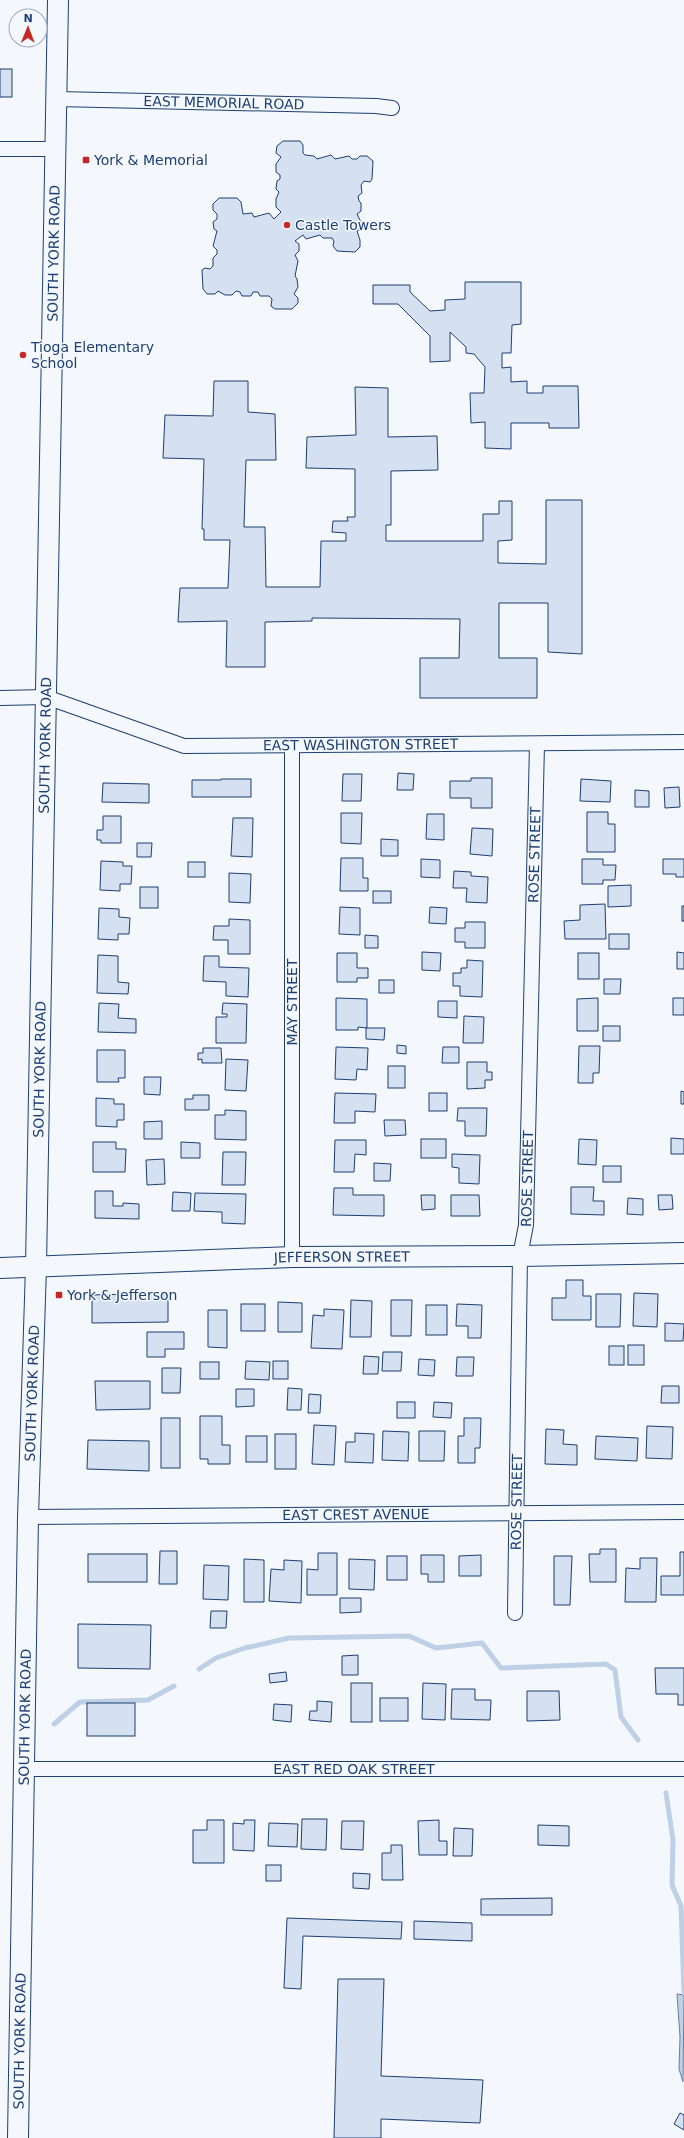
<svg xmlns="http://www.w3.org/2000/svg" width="684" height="2138" viewBox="0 0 684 2138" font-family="'DejaVu Sans',sans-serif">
	<rect width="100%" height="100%" fill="#f4f7fb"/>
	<polygon fill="#bed0e5" stroke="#687fa3" points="677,1994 684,1995 683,2082 679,2069 680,2037"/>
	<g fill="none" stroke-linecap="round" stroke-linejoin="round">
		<g stroke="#bed0e5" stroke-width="5">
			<polyline points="199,1669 216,1658 245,1648 289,1638 409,1636 436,1648 482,1643 501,1668 606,1664 615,1670 621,1717 638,1740"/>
			<polyline points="54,1724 80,1702 148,1700 174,1686"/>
			<polyline points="666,1793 673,1840 672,1885 681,1906 684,1993"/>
		</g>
	</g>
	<g fill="#d5e0f0" stroke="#1d3f73">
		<rect x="0" y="69" width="12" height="28"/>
		<polygon points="283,141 300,141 303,145 303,153 305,155 314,156 317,159 331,155 335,159 349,156 352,159 357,159 360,156 367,156 373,161 372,179 370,182 364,181 361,185 362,193 358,196 359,201 361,203 361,211 357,214 361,222 360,229 357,231 360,240 360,247 355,252 337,251 333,246 334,241 332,238 323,238 320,235 306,239 303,235 295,241 299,244 299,251 295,255 298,261 295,276 297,279 298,287 294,294 298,298 298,303 292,309 275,309 271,306 272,299 269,296 260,296 258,292 253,292 251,296 242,296 240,292 236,291 232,295 225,295 218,291 215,294 207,294 203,289 202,270 205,268 210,269 213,266 213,258 217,254 217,250 213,246 217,231 214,229 213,222 217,219 217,214 213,210 213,204 219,198 237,198 241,202 243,214 252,213 254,217 269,213 274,219 281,212 276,207 276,199 279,192 276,189 277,181 280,179 280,175 276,172 276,164 281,157 276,153 277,146"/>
		<polygon points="465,282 521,282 521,324 512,325 511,353 502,353 502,368 511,367 511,382 527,381 527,393 543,393 543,386 578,386 579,428 549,428 549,423 511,423 511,449 485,448 485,422 471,423 470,393 484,393 485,367 474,354 466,353 466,347 450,332 450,361 430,362 430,336 398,304 373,304 373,285 410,285 410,292 430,311 445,310 445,300 465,299"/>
		<polygon points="214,381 248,381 248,412 275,414 276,460 246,460 244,527 265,527 266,587 320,587 321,541 346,541 346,533 332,532 333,521 348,521 347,517 355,517 355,469 306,468 307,437 356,435 355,387 388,388 388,437 437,436 438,470 391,471 391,525 386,525 386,541 483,541 483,514 499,514 499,501 512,501 512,540 498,541 498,563 546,564 546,500 582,500 582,654 548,652 548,603 499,603 499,658 537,658 537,698 420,698 420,658 459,658 460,619 312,618 312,621 265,622 265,667 226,667 227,621 178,622 180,588 228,588 230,540 204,540 204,529 202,529 204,459 163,458 165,415 213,416"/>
		<polygon points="398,773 414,774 413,790 397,790"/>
		<polygon points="343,774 362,774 361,801 342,801"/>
		<polygon points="471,778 492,778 492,808 471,808 471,798 450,798 450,781 471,781"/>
		<polygon points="221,779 251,779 251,797 192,797 192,780 221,780"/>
		<polygon points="581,779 611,781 610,802 580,801"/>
		<polygon points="103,783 149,784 149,803 102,802"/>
		<polygon points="679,787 680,807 665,808 664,788"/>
		<polygon points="635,790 649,791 649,807 635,807"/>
		<polygon points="587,812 608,812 608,824 615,824 615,852 587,852"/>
		<polygon points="341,813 362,813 361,844 341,843"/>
		<polygon points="427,814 444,814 444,840 426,839"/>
		<polygon points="103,816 121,816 121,843 101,843 101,840 97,840 97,830 103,830"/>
		<polygon points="233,818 253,818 252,857 231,856"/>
		<polygon points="472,828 493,829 492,856 470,854"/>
		<polygon points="381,839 398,840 398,856 381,856"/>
		<polygon points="137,843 152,843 151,857 137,857"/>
		<polygon points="341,858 363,858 363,878 368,878 368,891 340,891"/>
		<polygon points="421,859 440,860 440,878 421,877"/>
		<polygon points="582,859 603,859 603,865 616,865 615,880 603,880 603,884 582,884"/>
		<polygon points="663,859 684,859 684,877 676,877 676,874 663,874"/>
		<polygon points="101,861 123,862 123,866 132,866 131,884 120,884 120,891 100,890"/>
		<rect x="188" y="862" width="17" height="15"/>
		<polygon points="454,871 471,872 471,876 488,877 487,903 466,902 467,888 453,888"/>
		<polygon points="229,873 251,874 250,903 229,902"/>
		<polygon points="631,885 631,906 608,907 608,886"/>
		<rect x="140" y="887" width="18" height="21"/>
		<rect x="373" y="891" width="18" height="12"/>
		<polygon points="605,904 606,939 565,939 564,921 580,920 580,905"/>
		<rect x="682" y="906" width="2" height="15"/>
		<polygon points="340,907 360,908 360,935 339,934"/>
		<polygon points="430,907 447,908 446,924 429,923"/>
		<polygon points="99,908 119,909 119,917 130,918 129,934 118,934 118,940 98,939"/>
		<polygon points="229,919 250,920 250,954 228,954 228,940 213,940 214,926 229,926"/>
		<polygon points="465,922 485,922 485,948 465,948 465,942 455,942 455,928 465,928"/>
		<rect x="609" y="934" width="20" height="15"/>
		<polygon points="365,935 378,936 378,948 365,948"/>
		<polygon points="422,952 441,953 440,971 422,970"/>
		<polygon points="677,952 684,953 684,969 677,969"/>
		<polygon points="337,953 357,953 357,968 368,968 368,978 357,978 357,982 337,982"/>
		<rect x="578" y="953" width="21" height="26"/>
		<polygon points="98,955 118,956 118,982 129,983 128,994 97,993"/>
		<polygon points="204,956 219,956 219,967 249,968 248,997 226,996 226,982 203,981"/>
		<polygon points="467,960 483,961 482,997 460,996 460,986 453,986 453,973 461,973 461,968 467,968"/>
		<polygon points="604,979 621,979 620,994 604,994"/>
		<rect x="379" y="980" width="15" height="13"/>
		<polygon points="336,998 367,999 367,1028 358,1027 358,1030 336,1030"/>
		<polygon points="598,998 598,1031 577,1031 577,999"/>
		<rect x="673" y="998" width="11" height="17"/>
		<polygon points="438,1001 457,1001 457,1018 438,1017"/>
		<polygon points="99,1003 119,1004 118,1018 136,1019 136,1033 98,1032"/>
		<polygon points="223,1003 247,1004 246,1043 216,1043 216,1017 227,1017 227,1014 222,1014"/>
		<polygon points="464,1016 484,1017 483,1043 463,1043"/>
		<rect x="603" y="1026" width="17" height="15"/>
		<polygon points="366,1028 385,1028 384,1040 366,1039"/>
		<polygon points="397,1045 406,1046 406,1054 397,1053"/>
		<polygon points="579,1046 600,1046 599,1073 593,1073 593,1083 578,1083"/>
		<polygon points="336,1047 368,1048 367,1070 357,1069 356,1080 335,1079"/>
		<polygon points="443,1047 459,1047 459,1063 442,1063"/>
		<polygon points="203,1048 221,1048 222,1063 202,1063 202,1059 198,1060 198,1053 203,1053"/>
		<polygon points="97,1050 125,1050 125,1078 118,1078 119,1082 97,1082"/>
		<polygon points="226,1059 248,1060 246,1091 225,1090"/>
		<polygon points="467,1062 487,1062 487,1072 492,1072 492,1080 485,1080 485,1088 467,1089"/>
		<rect x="388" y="1066" width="17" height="22"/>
		<polygon points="144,1077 161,1077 160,1095 144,1094"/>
		<polygon points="681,1091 684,1092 684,1104 681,1104"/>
		<polygon points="335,1093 376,1094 375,1112 355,1111 355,1123 334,1123"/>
		<rect x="429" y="1093" width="18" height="18"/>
		<polygon points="193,1095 209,1095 209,1110 185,1110 185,1099 193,1099"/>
		<polygon points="96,1098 114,1099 114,1104 124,1104 124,1120 117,1120 117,1127 96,1126"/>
		<polygon points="458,1108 487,1108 486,1136 465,1136 465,1121 457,1121"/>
		<polygon points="225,1110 246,1111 246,1140 215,1139 215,1115 225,1115"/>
		<polygon points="384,1120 405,1120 406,1135 385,1136"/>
		<polygon points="162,1121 162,1139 144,1139 144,1122"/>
		<polygon points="671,1138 684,1139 684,1154 671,1154"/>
		<rect x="421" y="1139" width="25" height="19"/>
		<polygon points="579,1139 597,1140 596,1165 578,1164"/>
		<polygon points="335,1140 366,1140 366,1155 355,1154 354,1172 334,1172"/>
		<polygon points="93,1142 116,1142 116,1149 126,1149 125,1172 93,1172"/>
		<polygon points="181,1142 200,1143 200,1158 181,1158"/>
		<polygon points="223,1152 246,1152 245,1185 222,1185"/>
		<polygon points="452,1154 480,1155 479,1184 459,1183 459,1168 452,1167"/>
		<polygon points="164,1159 165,1184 147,1185 146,1160"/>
		<polygon points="374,1163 391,1164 390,1181 374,1181"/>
		<rect x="603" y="1166" width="18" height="16"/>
		<polygon points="571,1187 594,1187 593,1201 604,1201 604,1215 571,1214"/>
		<polygon points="334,1188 353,1188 353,1195 384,1195 384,1216 333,1215"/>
		<polygon points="95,1191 113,1191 113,1206 123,1206 123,1203 139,1204 139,1219 95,1218"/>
		<polygon points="173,1192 191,1193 190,1211 172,1211"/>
		<polygon points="195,1193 246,1194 245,1224 222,1223 222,1212 194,1211"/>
		<polygon points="421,1195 435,1195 435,1209 422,1210"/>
		<polygon points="451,1195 479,1195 480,1216 451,1216"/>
		<polygon points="658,1195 672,1195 673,1209 659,1210"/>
		<polygon points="628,1198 643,1199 643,1215 627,1214"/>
		<polygon points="566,1280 583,1280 583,1296 591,1296 591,1320 552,1320 552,1298 566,1298"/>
		<polygon points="168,1293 168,1322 92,1323 92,1295"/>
		<polygon points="634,1293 658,1294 657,1327 633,1326"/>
		<polygon points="596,1294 621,1294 620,1327 596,1327"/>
		<polygon points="351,1300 372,1301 371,1337 350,1337"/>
		<polygon points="391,1300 412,1300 411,1336 391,1336"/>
		<polygon points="278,1302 302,1303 302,1332 278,1332"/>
		<rect x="241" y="1304" width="24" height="27"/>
		<polygon points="457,1304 482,1305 481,1338 468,1338 468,1326 456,1326"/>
		<rect x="426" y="1305" width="21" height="30"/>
		<polygon points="324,1309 344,1310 342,1349 311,1348 313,1315 324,1316"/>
		<polygon points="208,1310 227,1310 227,1348 208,1347"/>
		<polygon points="665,1323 684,1324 683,1341 665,1341"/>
		<polygon points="147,1332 184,1332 184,1349 165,1349 165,1357 147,1357"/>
		<rect x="628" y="1345" width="16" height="20"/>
		<rect x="609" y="1346" width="15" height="19"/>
		<polygon points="383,1352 402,1352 401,1371 382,1371"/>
		<polygon points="364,1356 379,1357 378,1374 363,1374"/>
		<polygon points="457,1357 474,1357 473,1376 456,1376"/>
		<polygon points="419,1359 435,1360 434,1376 418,1375"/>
		<polygon points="246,1361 270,1362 269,1380 245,1379"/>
		<rect x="273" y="1361" width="15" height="18"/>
		<rect x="200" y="1362" width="19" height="17"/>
		<polygon points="162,1368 181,1368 180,1393 162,1393"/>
		<polygon points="95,1381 150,1381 150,1409 96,1410"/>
		<polygon points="662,1386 679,1386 679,1403 661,1403"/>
		<polygon points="288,1388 302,1389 301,1410 287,1410"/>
		<polygon points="236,1389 254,1389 254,1406 236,1407"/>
		<polygon points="309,1394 321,1395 320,1413 308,1413"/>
		<rect x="397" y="1402" width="18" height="16"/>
		<polygon points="434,1402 452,1403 451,1418 433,1417"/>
		<polygon points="200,1416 222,1416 222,1445 230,1445 230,1464 208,1464 208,1459 200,1459"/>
		<rect x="161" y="1418" width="19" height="50"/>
		<polygon points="464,1418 481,1418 480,1448 475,1448 475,1463 458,1463 458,1436 464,1436"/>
		<polygon points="314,1425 336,1426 334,1465 312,1464"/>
		<polygon points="647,1426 673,1427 672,1459 646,1458"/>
		<polygon points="546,1429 564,1430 563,1444 577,1445 577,1465 545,1464"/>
		<polygon points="383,1431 409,1432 408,1461 382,1460"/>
		<polygon points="419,1431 445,1431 444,1461 419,1461"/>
		<polygon points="355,1433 374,1434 373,1463 345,1462 346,1442 355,1442"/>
		<rect x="275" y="1434" width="21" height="35"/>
		<rect x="246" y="1436" width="21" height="26"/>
		<polygon points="596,1436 638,1438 637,1461 595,1459"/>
		<polygon points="88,1440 149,1441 149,1471 87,1469"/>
		<polygon points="600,1549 616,1549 616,1582 590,1582 589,1554 600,1554"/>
		<polygon points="160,1551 177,1551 177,1584 159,1584"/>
		<polygon points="680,1552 684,1552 684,1595 661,1595 661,1576 680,1576"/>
		<polygon points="318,1553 337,1553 337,1595 307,1595 307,1569 318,1570"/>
		<rect x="88" y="1554" width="59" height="28"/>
		<polygon points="421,1555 444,1555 444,1582 428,1582 428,1574 421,1574"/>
		<polygon points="481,1555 481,1576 459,1576 459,1556"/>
		<rect x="387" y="1556" width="20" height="24"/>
		<polygon points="554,1556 572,1556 570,1605 554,1605"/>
		<polygon points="640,1558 657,1558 656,1602 625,1602 626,1568 640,1569"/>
		<polygon points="244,1559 264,1560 264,1602 244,1602"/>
		<polygon points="349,1559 375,1560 374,1590 349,1589"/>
		<polygon points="284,1560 302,1561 301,1603 269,1601 271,1569 284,1570"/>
		<polygon points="204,1565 229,1566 228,1600 203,1599"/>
		<polygon points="340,1598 361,1598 361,1612 340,1613"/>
		<polygon points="211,1611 227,1611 226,1628 210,1628"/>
		<polygon points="78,1624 151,1625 150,1669 78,1668"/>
		<polygon points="358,1655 358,1675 342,1675 342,1656"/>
		<polygon points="655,1668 684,1668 684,1705 678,1705 678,1694 656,1694"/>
		<polygon points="286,1672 287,1681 270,1683 269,1674"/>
		<rect x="351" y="1683" width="21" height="39"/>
		<polygon points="423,1683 446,1684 445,1720 422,1719"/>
		<polygon points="452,1689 475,1689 475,1700 491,1700 490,1720 451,1719"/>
		<polygon points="527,1691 559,1691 560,1720 527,1721"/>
		<rect x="380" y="1698" width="28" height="23"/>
		<polygon points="317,1701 332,1702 331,1722 309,1720 310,1711 317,1711"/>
		<rect x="87" y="1703" width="48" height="33"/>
		<polygon points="274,1704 292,1705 291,1722 273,1720"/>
		<polygon points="302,1819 327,1819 326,1850 301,1849"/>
		<polygon points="207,1820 224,1820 224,1863 193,1863 193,1830 207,1830"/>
		<polygon points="244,1820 255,1820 254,1851 233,1850 233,1823 244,1824"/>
		<polygon points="439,1820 439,1841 447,1841 447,1855 419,1855 418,1821"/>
		<polygon points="342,1821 364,1821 363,1850 341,1849"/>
		<polygon points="269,1823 298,1824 297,1847 268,1846"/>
		<polygon points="538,1825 569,1826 569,1846 538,1845"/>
		<polygon points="454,1828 473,1829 472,1856 453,1856"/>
		<polygon points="391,1845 402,1845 403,1880 382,1880 382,1853 391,1853"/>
		<rect x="266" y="1865" width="15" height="16"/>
		<polygon points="353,1873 370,1874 369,1889 353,1888"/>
		<polygon points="552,1898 552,1915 481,1915 481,1899"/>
		<polygon points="287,1918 402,1922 401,1939 303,1936 301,1989 284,1988"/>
		<polygon points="414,1921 472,1923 472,1941 414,1939"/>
		<polygon points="338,1979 384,1979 381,2076 483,2080 480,2123 381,2119 381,2138 334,2138"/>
		<polygon points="680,2113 684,2115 684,2130 674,2124"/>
	</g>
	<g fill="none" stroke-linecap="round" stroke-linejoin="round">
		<defs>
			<g id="street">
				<path id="s1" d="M 56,99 L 376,106 L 392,108"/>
				<polyline points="0,149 55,149"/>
				<path id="s2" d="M 0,698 L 46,697 L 184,746 L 684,742"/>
				<polyline points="292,1257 292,746"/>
				<path id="s3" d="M 28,1517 L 684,1512"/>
				<path id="s4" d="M 515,1613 L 520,1256 L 526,1225 L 537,744"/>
				<path id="s5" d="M 24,1769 L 684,1769"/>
			</g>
			<g id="secondary">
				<path id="s6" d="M 0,1268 L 292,1257 L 520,1256 L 684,1253"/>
				<path id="s7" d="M 18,2138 L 28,1517 L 36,1267 L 58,0"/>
			</g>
		</defs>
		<use href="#street" stroke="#1d3f73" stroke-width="16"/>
		<use href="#secondary" stroke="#1d3f73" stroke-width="22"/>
		<use href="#street" stroke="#f4f7fb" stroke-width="14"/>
		<use href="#secondary" stroke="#f4f7fb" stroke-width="20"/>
	</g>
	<g fill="#c62828" stroke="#f4f7fb" stroke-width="1.5">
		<rect x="82" y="156" width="8" height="8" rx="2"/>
		<circle cx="287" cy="225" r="4"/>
		<circle cx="23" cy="355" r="4"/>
		<rect x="55" y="1291" width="8" height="8" rx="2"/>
	</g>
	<g text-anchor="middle" stroke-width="3" stroke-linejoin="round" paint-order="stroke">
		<g font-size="14" fill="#1d3f73" stroke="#f4f7fb">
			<text dy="5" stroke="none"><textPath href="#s1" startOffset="168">EAST MEMORIAL ROAD</textPath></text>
			<text dy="5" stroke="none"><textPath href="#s7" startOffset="1885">SOUTH YORK ROAD</textPath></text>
			<text dy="5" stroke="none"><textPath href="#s7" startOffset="1393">SOUTH YORK ROAD</textPath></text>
			<text dy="5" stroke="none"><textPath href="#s2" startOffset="369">EAST WASHINGTON STREET</textPath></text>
			<text dy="5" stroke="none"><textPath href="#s4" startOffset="759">ROSE STREET</textPath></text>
			<text transform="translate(292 1002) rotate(-90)" y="5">MAY STREET</text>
			<text dy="5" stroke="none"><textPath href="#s7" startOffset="1069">SOUTH YORK ROAD</textPath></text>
			<text dy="5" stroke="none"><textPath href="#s4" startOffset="435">ROSE STREET</textPath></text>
			<text dy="5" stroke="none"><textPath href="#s6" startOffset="342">JEFFERSON STREET</textPath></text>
			<text dy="5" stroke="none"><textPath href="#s7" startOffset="745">SOUTH YORK ROAD</textPath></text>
			<text dy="5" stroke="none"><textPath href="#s4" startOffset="111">ROSE STREET</textPath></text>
			<text dy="5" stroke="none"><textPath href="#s3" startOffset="328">EAST CREST AVENUE</textPath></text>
			<text dy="5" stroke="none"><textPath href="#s7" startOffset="421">SOUTH YORK ROAD</textPath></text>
			<text dy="5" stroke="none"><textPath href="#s5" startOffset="330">EAST RED OAK STREET</textPath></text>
			<text dy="5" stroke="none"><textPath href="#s7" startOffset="97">SOUTH YORK ROAD</textPath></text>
		</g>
		<g font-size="14" fill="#1d3f73" stroke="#f4f7fb" text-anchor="start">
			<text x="94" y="165">York &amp; Memorial</text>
			<text x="295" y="230">Castle Towers</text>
			<text x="31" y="352">Tioga Elementary<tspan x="31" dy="16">School</tspan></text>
			<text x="67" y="1300">York &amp; Jefferson</text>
		</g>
	</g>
	<g transform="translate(28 28) rotate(1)"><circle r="19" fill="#f4f7fb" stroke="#9eadc5"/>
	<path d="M0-3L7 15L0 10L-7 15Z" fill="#c62828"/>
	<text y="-6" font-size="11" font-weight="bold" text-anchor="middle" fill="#1d3f73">N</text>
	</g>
</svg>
